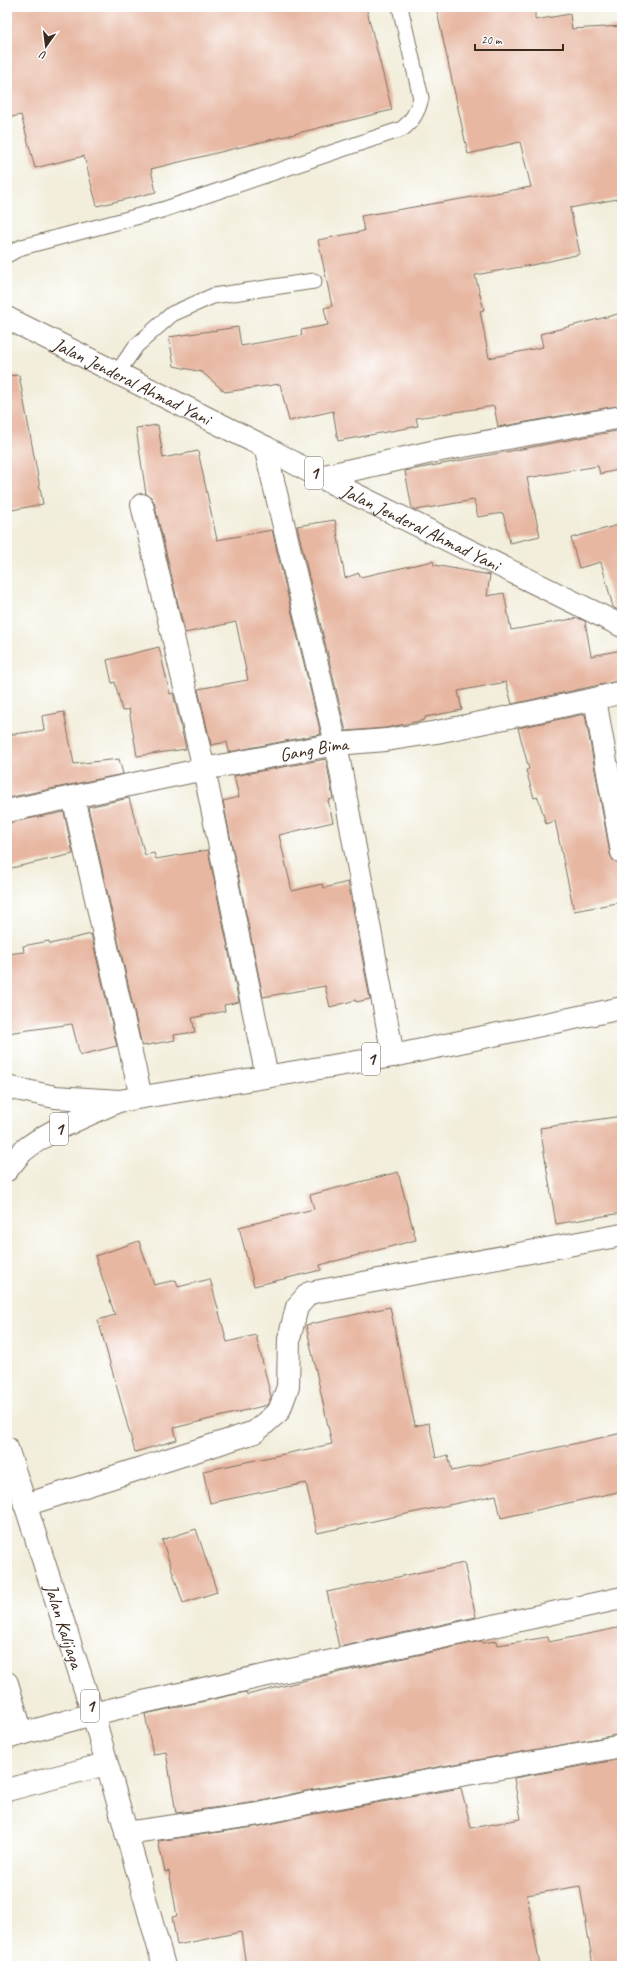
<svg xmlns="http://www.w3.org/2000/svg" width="629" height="1973" viewBox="0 0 629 1973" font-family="Caveat,sans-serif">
	<rect width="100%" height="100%" fill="#fff"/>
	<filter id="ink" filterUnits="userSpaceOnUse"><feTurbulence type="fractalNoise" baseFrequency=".025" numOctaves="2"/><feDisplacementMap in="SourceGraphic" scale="8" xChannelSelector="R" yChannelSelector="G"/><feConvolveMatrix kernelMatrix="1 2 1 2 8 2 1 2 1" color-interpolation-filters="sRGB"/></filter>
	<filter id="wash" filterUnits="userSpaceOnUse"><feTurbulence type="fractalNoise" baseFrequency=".012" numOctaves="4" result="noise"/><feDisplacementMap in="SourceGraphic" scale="16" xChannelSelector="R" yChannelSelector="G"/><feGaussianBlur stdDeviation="0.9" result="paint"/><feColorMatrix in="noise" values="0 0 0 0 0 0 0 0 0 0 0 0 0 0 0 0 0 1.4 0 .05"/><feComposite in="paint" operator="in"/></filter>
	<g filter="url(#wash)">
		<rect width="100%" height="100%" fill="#f2eedb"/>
		<g id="blocks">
			<g fill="#e7b7a2">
				<polygon points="7,7 366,7 392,110 151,169 156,192 97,206 84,156 35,168 21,115 7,118"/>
				<polygon points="436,7 535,7 535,20 570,14 572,29 622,26 622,198 570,208 580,254 537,264 475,275 484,310 480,311 489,358 543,347 540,334 622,313 622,405 498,427 494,406 416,418 418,426 338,441 333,411 289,421 280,384 225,392 202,372 174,366 169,337 238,327 241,346 302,335 301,330 328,325 324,308 332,306 318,240 364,231 361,216 531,187 520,142 468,154"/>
				<polygon points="19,375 43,504 7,511 7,376"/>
				<polygon points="158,425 163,458 198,451 217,540 272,530 321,734 229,752 227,742 211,745 198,689 248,680 236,622 185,633 154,502 151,497 146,494 136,428"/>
				<polygon points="622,430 622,469 600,474 598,466 527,478 540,536 510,543 503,513 478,517 474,500 416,510 412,508 405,471"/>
				<polygon points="335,520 345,578 359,573 360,577 433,561 434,565 490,575 487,596 504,593 511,630 578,618 585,621 591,656 622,650 622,680 512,704 506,682 458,691 462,710 425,717 425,720 385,728 346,731 297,526"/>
				<polygon points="622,524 622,610 618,610 613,607 601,562 579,568 571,538"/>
				<polygon points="159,647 170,694 173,693 186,749 137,756 129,709 122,711 115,682 112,683 107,660"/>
				<polygon points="64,712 74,764 119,759 123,774 7,798 7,735 44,730 42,716"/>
				<polygon points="585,714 610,854 613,860 622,864 622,902 574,911 555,821 546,824 538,797 534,798 526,770 529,769 518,728"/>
				<polygon points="326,759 333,799 328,800 333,822 279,835 292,891 322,884 324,888 348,882 370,999 356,1002 356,1000 330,1007 325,986 263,997 223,801 239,797 234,776"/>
				<polygon points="129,798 145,855 154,853 156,859 208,850 239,1002 224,1005 225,1011 192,1018 195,1032 174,1035 175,1040 142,1046 88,807"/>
				<polygon points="64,812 73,854 7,869 7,823"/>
				<polygon points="91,934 117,1046 80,1055 72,1024 7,1033 7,954 24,952 23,946 49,941 50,944"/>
				<polygon points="622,1116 622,1213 556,1224 540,1128"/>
				<polygon points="398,1172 416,1240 320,1265 321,1270 254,1286 239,1227 314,1209 310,1195"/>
				<polygon points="139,1241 154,1285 176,1280 178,1287 210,1279 227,1342 256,1335 271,1397 267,1405 174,1428 177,1440 135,1452 98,1320 115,1315 95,1256"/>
				<polygon points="390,1307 415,1426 429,1423 436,1458 448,1455 452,1471 622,1433 622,1491 501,1518 496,1495 317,1533 306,1483 210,1503 203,1471 332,1444 306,1325"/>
				<polygon points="196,1529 217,1592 183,1603 162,1540"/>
				<polygon points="464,1563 476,1617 339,1647 327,1592"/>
				<polygon points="622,1627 622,1734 310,1790 257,1802 176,1813 166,1752 153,1754 145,1714 246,1692 247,1695 323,1676 481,1641 482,1643 497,1641 498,1645 548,1637 549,1642"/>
				<polygon points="622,1759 622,1966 593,1966 580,1886 527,1895 540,1966 246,1966 241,1932 177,1945 172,1917 177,1916 169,1871 165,1872 158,1841 261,1826 314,1814 461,1788 471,1828 521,1819 514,1778"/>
			</g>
		</g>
	</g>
	<g filter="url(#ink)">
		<use href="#blocks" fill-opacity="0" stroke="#7b6f60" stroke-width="1"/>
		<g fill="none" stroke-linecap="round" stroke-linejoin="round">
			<defs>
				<g id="service">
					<path d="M 7,255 L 22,247 L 162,210 L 402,129 C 413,121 418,111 421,98 L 400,7"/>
					<polyline points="117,373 136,346 172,314 213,296 314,281"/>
				</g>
				<g id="minor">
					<polyline points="265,447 336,744 393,1056"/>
					<polyline points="320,477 436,451 622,417"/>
					<polyline points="142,505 204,769 267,1077"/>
					<polyline points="595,699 622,852"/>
					<polyline points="73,797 141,1097"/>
					<path id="s1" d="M 7,811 L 204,769 L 336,744 L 386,740 L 437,732 L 595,699 L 622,692"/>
					<polyline points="25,1505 255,1432 279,1411 288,1387 289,1339 297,1307 309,1293 622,1235"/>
					<polyline points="7,1683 22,1734"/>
					<polyline points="7,1738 93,1714 143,1702 622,1598"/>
					<polyline points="7,1790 106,1764"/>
					<polyline points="126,1833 259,1814 312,1802 622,1746"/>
				</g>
				<g id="trunk">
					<path id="s2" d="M 7,318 L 265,447 L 320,477 L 622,626"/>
					<polyline points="7,1087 55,1097 119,1101 393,1056 622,1008"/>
					<path d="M 7,1170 C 12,1164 17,1157 23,1151 C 47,1131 88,1115 116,1102"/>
					<path id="s3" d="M 7,1448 L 93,1714 L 164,1966"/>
				</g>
			</defs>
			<use href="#service" stroke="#7b6f60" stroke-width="17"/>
			<use href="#minor" stroke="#7b6f60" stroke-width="24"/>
			<use href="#trunk" stroke="#7b6f60" stroke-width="24"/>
			<use href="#service" stroke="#fff" stroke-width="15"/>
			<use href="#minor" stroke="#fff" stroke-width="22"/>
			<use href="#trunk" stroke="#fff" stroke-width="22"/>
		</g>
	</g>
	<g text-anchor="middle" stroke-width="3.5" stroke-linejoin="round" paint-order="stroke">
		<g fill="#fff" stroke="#766a62" stroke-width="1">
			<rect x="305" y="457" width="18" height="32" rx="3"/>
			<rect x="362" y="1043" width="18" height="32" rx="3"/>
			<rect x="50" y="1113" width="18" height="32" rx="3"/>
			<rect x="81" y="1690" width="18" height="32" rx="3"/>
		</g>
		<g font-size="18" font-weight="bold" fill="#3b2a1e">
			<text x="314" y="479">1</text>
			<text x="371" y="1065">1</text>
			<text x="59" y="1135">1</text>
			<text x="90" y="1712">1</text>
		</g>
		<g font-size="19" fill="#3b2a1e" stroke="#fff">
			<text dy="7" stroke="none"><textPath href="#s2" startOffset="140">Jalan Jenderal Ahmad Yani</textPath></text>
			<text dy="7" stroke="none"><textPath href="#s2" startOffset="464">Jalan Jenderal Ahmad Yani</textPath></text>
			<text dy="7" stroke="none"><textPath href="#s1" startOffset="313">Gang Bima</textPath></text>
			<text dy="7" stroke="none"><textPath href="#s3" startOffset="187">Jalan Kalijaga</textPath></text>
		</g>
	</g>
	<rect width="629" height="1973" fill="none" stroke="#fff" stroke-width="24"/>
	<g transform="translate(46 46) rotate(194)" stroke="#ffffff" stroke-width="3" paint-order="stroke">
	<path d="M0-3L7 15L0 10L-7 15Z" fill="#3b2a1e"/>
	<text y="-6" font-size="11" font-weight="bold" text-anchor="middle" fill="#3b2a1e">U</text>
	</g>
	<path d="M475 44v6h88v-6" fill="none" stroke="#3b2a1e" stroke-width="2"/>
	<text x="481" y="44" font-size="12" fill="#3b2a1e" stroke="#ffffff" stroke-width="3" paint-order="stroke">20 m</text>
</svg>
